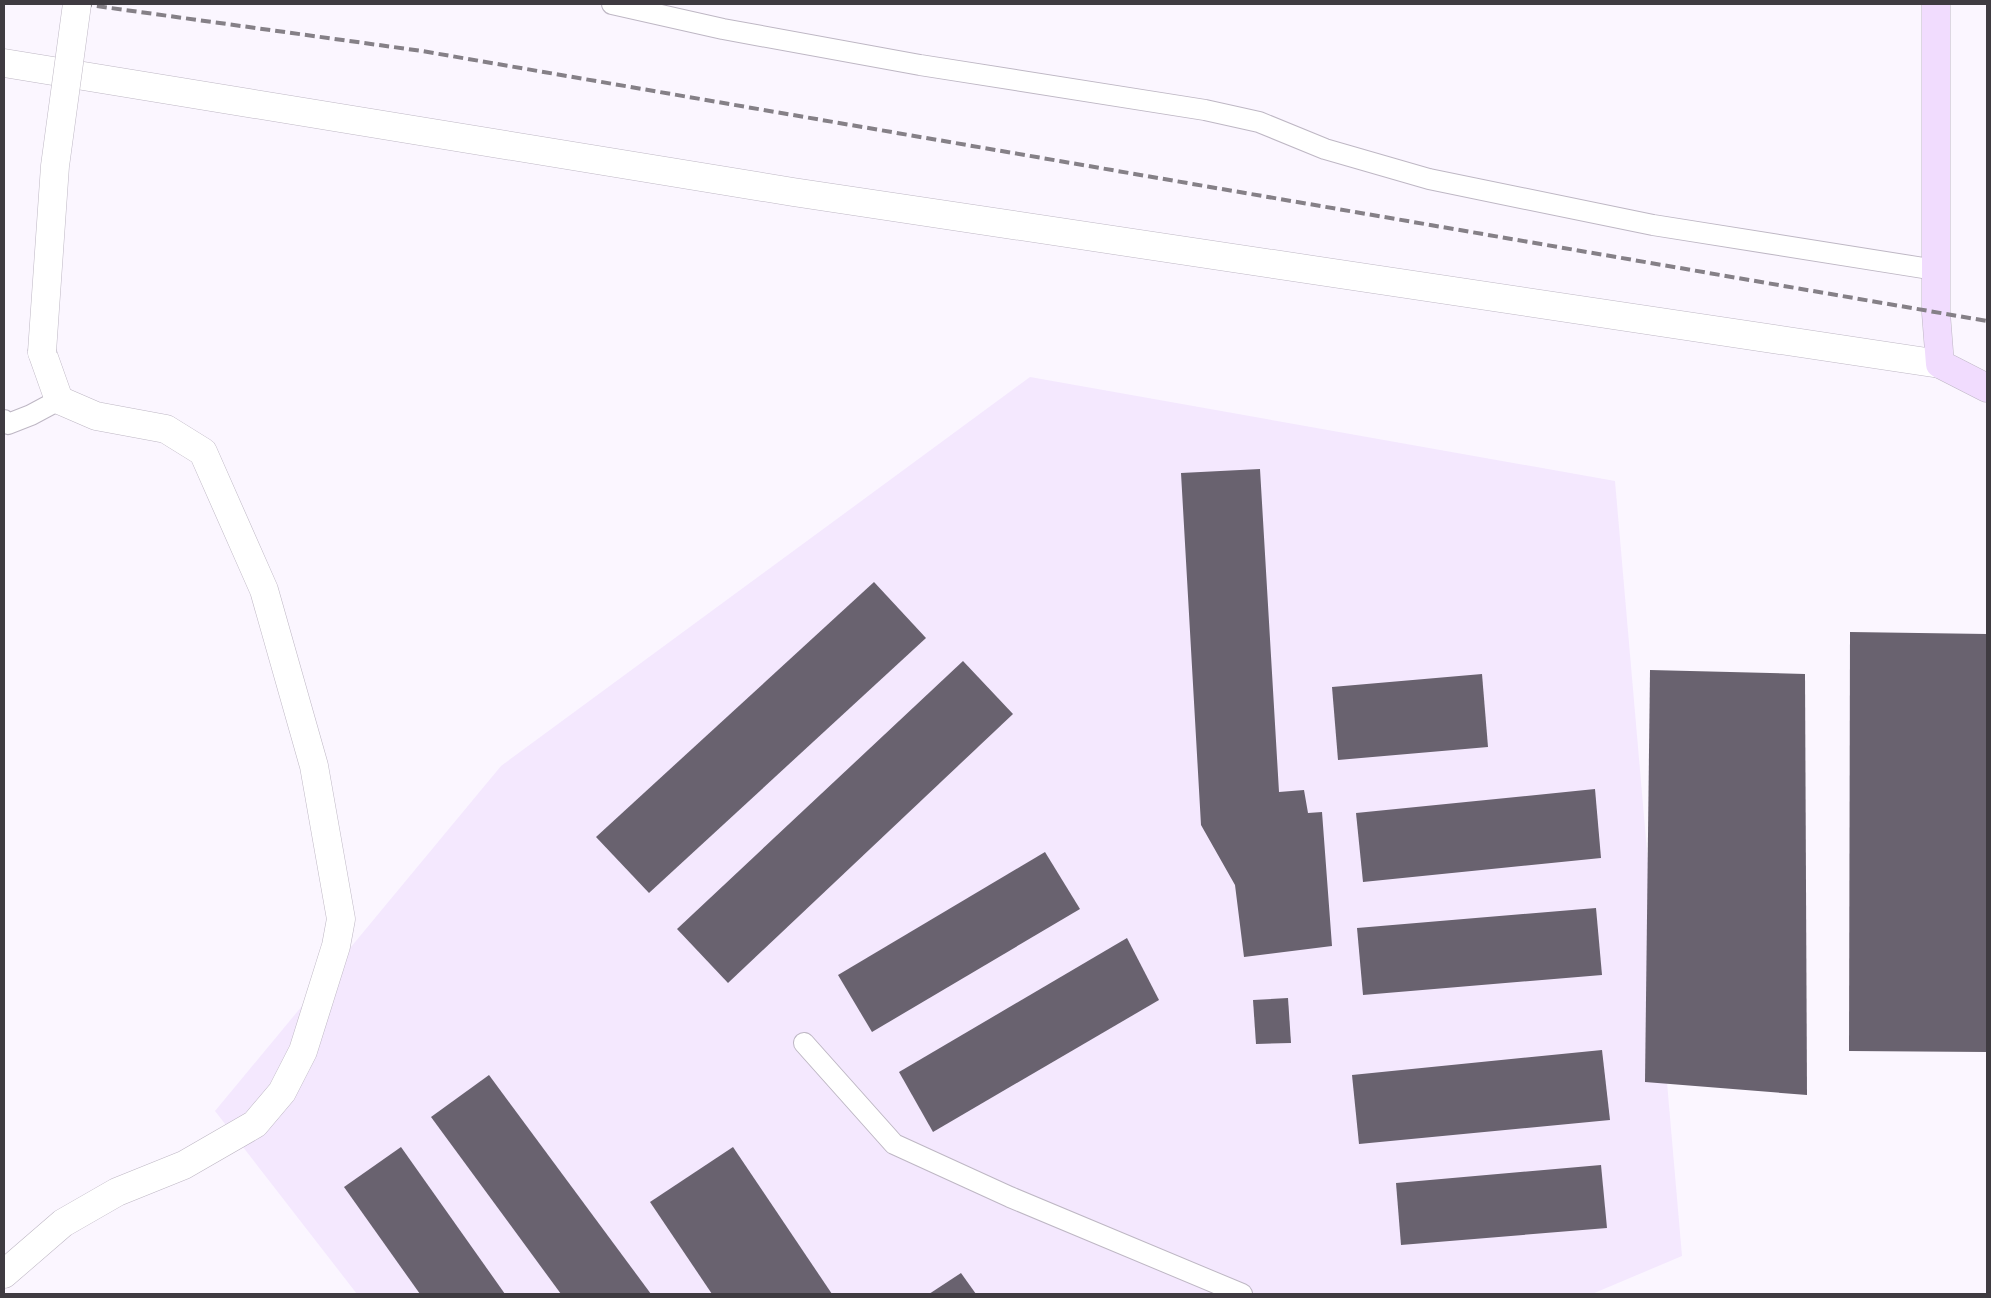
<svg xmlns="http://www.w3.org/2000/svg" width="1991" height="1298" viewBox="0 0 1991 1298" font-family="Spectral,serif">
	<rect width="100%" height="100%" fill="#fbf6ff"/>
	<polygon fill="#f4e8fe" points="1030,377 1615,481 1682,1256 1592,1294 357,1294 215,1111 501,766"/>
	<g fill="#69626f">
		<polygon points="1260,469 1279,792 1304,790 1308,813 1322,812 1332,946 1244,957 1235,885 1201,825 1181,473"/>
		<polygon points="874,582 926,638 649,893 596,837"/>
		<polygon points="1850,632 1987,634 1987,1052 1849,1051"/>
		<polygon points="963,661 1013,714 728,983 677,929"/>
		<polygon points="1650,670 1805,674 1807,1095 1645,1082"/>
		<polygon points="1482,674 1488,747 1338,760 1332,687"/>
		<polygon points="1595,789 1601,858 1363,882 1356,813"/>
		<polygon points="1045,852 1080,909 872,1032 838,975"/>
		<polygon points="1596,908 1602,975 1363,995 1357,928"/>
		<polygon points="1127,938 1159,1000 933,1132 899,1072"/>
		<polygon points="1288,998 1291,1043 1256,1044 1253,1000"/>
		<polygon points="1602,1050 1610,1120 1359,1144 1352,1075"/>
		<polygon points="489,1075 651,1294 561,1294 431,1117"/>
		<polygon points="401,1147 505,1294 420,1294 344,1187"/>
		<polygon points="733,1147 832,1294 712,1294 650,1202"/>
		<polygon points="1601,1165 1607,1228 1401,1245 1396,1183"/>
		<polygon points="961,1273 976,1294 929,1294"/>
	</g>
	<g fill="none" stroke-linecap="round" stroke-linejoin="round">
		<defs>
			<g id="lane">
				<polyline points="612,4 723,29 920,65 1205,110 1259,122 1325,149 1429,179 1653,225 1936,270"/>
				<polyline points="4,420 8,424 31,415 59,400"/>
				<polyline points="804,1043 894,1144 1010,1197 1242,1294"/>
			</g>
			<g id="street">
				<polyline points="4,63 793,192 1940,364"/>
				<polyline points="4,1274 63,1223 117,1192 184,1165 255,1124 282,1092 303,1051 336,946 341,919 314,766 264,590 203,452 166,429 96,416 59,400 42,352"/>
			</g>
			<polyline id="secondary" points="1936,4 1936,313 1940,364 1987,388"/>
		</defs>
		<use href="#lane" stroke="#beb7c4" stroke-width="22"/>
		<use href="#street" stroke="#beb7c4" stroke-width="29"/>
		<use href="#secondary" stroke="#beb7c4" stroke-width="29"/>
		<use href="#lane" stroke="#fff" stroke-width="20"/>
		<use href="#street" stroke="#fff" stroke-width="28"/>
		<use href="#secondary" stroke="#f1dcfe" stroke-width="28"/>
		<polyline stroke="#858087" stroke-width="4" stroke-dasharray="10 5" stroke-linecap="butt" points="82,4 422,51 1987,321"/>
		<defs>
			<polyline id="street-bridge" points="42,352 55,166 77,4"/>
		</defs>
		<use href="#street-bridge" stroke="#beb7c4" stroke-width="29" stroke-linecap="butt"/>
		<use href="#street-bridge" stroke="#fff" stroke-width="28"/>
	</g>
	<rect width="1991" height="1298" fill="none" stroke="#3f3b41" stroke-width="10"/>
</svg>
